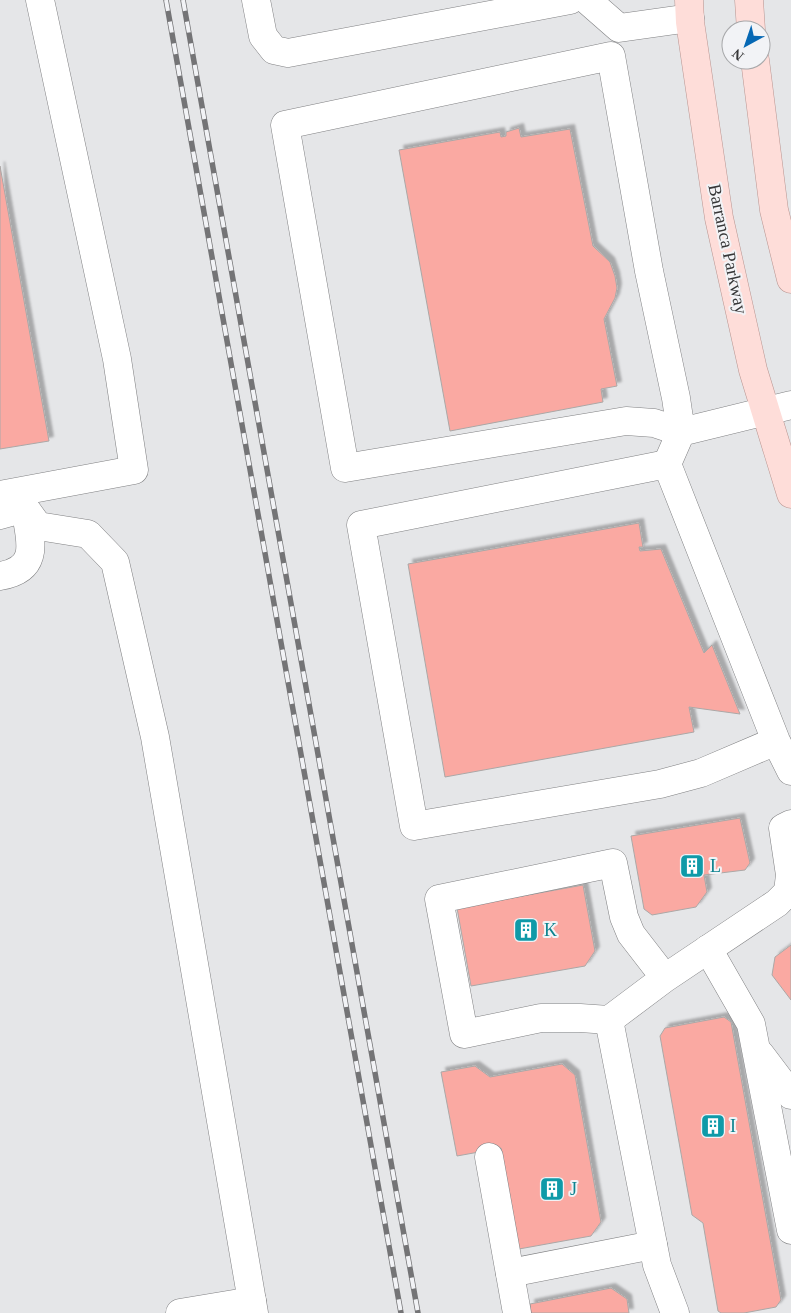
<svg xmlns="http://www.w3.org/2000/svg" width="791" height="1313" viewBox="0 0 791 1313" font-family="'Times New Roman',serif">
	<defs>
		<filter id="shadow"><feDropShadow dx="4.5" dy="-4.5" stdDeviation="1" flood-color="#0004"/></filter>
	</defs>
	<rect width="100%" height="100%" fill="#e5e6e8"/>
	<g fill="#faa9a2" stroke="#aba8a7" filter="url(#shadow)">
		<polygon points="519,128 521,137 570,129 593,246 610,262 615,276 617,288 615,298 604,319 617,386 601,389 603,402 450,431 399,150 500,132 501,137 506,136 506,132"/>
		<polygon points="0,166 49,441 0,449"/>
		<polygon points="639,523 643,547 639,547 640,551 661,549 704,653 712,645 740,714 689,707 694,732 445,777 408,564"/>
		<polygon points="740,818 750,863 745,870 704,875 707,892 696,907 652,915 644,909 631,836"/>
		<polygon points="583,885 595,951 585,966 471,986 457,908"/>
		<polygon points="791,945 791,1000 772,975 775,957"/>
		<polygon points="724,1017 731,1022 781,1300 776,1307 744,1313 721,1313 718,1311 703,1223 692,1215 660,1036 665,1028"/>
		<polygon points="562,1064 575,1075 601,1222 591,1236 519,1249 501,1148 457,1156 441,1072 475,1066 490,1077"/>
		<polygon points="611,1288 627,1299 629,1313 531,1313 530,1304"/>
	</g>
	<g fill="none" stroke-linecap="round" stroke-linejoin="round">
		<defs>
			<g id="minor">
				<polyline points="256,0 263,36 274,50 288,53 570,0"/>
				<polyline points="587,0 619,28 690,18"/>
				<polyline points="667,464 681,432 654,423 626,421 345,468 285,125 611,56 649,271 676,398 681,432 791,405"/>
				<polyline points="0,495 134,470 117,359 40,0"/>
				<polyline points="0,515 25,508 38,526 88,534 115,562 155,737 254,1313"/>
				<path d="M 0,576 C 42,569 30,539 25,508"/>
				<polyline points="776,741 701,773 660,784 414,826 361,525 667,464 776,741 791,771"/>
				<polyline points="708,949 751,1024 791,1230"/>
				<polyline points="665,978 631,934 624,917 613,863 439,899 464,1034 541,1018 580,1018 609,1020 665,978 777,903 788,892 790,875 783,828 791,824"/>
				<polyline points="609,1020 657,1265 675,1313"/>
				<polyline points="760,1054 791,1095"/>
				<polyline points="489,1157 517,1313"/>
				<polyline points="510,1273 653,1245"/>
				<polyline points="180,1313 252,1301"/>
			</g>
			<g id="major">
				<polyline points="689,0 690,22 719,218 753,370 791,494"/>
				<polyline points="749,0 751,30"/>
				<polyline points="755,60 774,210 791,279"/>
			</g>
		</defs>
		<use href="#minor" stroke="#808183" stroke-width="29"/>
		<use href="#major" stroke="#b89490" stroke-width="29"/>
		<use href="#minor" stroke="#fff" stroke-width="28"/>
		<use href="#major" stroke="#feddd9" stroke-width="28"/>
		<defs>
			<g id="rail">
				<polyline points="166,0 401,1313"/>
				<polyline points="183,0 418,1313"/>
			</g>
		</defs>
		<use href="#rail" stroke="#747476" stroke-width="5.5"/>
		<use href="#rail" stroke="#f2f3f6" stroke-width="4" stroke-dasharray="11" stroke-linecap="butt"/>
	</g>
	<defs>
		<symbol id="building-square" viewBox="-11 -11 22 22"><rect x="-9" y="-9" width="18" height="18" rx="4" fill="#0f9aa8" stroke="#f2f3f6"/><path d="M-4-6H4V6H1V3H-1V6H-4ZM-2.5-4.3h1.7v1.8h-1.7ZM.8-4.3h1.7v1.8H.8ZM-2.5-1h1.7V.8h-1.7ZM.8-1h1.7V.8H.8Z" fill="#fff"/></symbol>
	</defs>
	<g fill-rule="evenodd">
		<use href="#building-square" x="678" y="852" width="28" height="28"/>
		<use href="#building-square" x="512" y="916" width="28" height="28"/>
		<use href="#building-square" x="699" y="1112" width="28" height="28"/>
		<use href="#building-square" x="538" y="1175" width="28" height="28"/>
	</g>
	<g text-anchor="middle" stroke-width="4" stroke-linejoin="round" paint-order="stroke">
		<g font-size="18" fill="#373738" stroke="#f2f3f6">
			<text transform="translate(728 249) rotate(78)" y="6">Barranca Parkway</text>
		</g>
		<g font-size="18" fill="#0d838f" stroke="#f2f3f6" text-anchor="start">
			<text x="710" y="872">L</text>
			<text x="544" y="936">K</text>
			<text x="730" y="1132">I</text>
			<text x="570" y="1195">J</text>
		</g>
	</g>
	<g transform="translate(746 45) rotate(220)"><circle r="24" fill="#f2f3f6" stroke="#a7a8aa"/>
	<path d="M0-4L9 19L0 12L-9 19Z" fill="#0668b4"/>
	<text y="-8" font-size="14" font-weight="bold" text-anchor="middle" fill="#373738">N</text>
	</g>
</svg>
